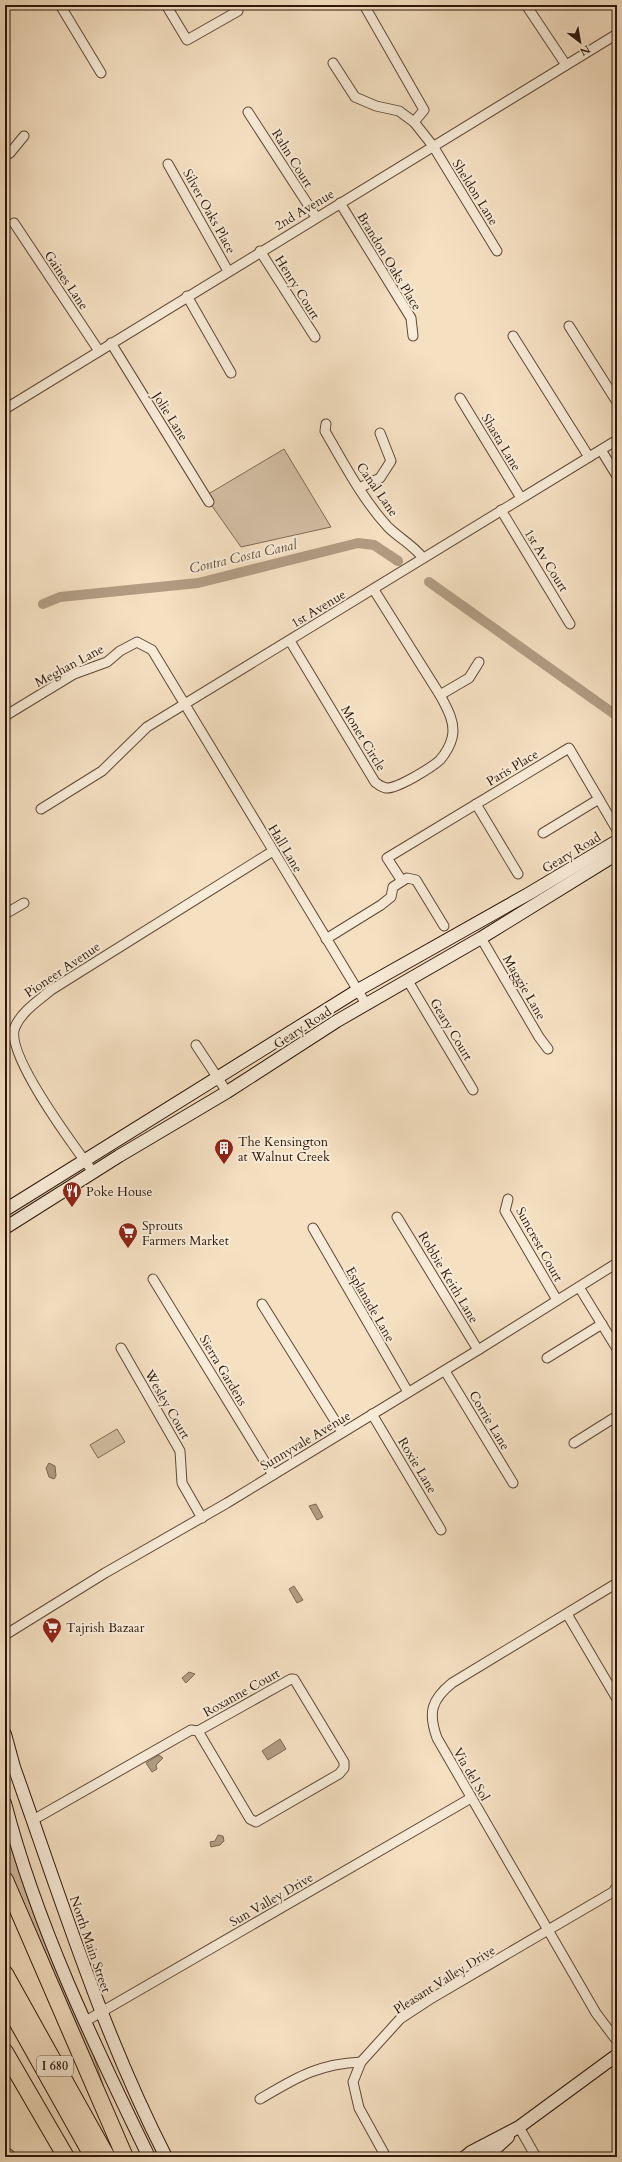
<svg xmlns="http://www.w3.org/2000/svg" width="622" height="2162" viewBox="0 0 622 2162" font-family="Cardo,serif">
	<rect width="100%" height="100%" fill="#f5e0c2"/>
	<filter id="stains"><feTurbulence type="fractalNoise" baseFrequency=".005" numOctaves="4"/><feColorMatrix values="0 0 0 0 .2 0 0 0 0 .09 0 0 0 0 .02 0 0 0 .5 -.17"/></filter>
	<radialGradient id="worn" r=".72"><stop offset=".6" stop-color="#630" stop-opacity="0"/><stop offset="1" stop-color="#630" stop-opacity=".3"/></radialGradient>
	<g fill="#d3bea3" stroke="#806a56">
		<polygon points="284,449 331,527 241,547 205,496"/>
		<polygon points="117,1429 125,1442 98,1458 90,1445"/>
		<polygon points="5,1805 83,2023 103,2085 76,2041 5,1880"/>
	</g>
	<g fill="#b19c83" stroke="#7c6752">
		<polygon points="49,1463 55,1466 56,1476 54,1479 49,1477 46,1468"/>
		<polygon points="316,1504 323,1517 317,1520 309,1506"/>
		<polygon points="294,1586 303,1600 297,1603 289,1589"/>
		<polygon points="189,1672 195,1674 186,1683 182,1678"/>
		<polygon points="280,1739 286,1749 268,1760 262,1751"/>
		<polygon points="159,1755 163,1758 156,1765 157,1769 152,1772 146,1763"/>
		<polygon points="218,1835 223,1836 224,1841 220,1845 211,1847 210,1842 215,1841"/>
	</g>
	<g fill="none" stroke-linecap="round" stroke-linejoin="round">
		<g stroke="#b19c83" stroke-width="10">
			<polyline points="429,582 617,716"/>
			<polyline points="43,604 60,597 198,583 358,543 374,545 398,561"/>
		</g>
		<defs>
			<g id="street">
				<polyline points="60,5 101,73"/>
				<polyline points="166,5 187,40 238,11"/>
				<polyline points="364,5 424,110 414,122"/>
				<polyline points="526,5 566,65"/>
				<polyline points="333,63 355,97 376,106 399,111 414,122 433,146 497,251"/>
				<polyline points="248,112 316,217"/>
				<polyline points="5,156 10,153 24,136"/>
				<polyline points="168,164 228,271"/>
				<polyline points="340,203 411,318 413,336"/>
				<polyline points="14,223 99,351"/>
				<polyline points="260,251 315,337"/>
				<polyline points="187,296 231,373"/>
				<polyline points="569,326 617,402"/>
				<polyline points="513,336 589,457"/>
				<polyline points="111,343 209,502"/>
				<polyline points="460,398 521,498"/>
				<polyline points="5,409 617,34"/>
				<path d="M 326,424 L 325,431 C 344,464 363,500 388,527 C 399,538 413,545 423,558"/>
				<polyline points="601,450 617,476"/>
				<polyline points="359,488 380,478 391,461 380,433"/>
				<polyline points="501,510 570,624"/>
				<path d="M 290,641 L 375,782 C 379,785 381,787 386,788 C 397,789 431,768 440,760 C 445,754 450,746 452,738 C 456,723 447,708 440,695 L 374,590"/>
				<polyline points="440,695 469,678 479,662"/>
				<polyline points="5,716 74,674 107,662 120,651 137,642 152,650 366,1004"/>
				<polyline points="476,804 518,874"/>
				<polyline points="41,809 102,771 147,727 617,440"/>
				<polyline points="543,833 599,799"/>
				<polyline points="402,881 387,858 569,748 617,830"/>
				<polyline points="5,914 24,903"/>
				<polyline points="481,938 539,1037 548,1049"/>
				<polyline points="326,939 381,905 391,897 393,887 407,878 416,880 444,926"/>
				<polyline points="408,981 473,1090"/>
				<polyline points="196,1045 227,1092"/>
				<path d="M 93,1172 C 76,1149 4,1053 15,1027 C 22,1011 38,1001 51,990 L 273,851"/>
				<polyline points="508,1199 505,1211 557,1300"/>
				<polyline points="397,1217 478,1350"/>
				<polyline points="313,1228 408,1392"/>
				<polyline points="153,1279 273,1475"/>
				<polyline points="579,1287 617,1349"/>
				<polyline points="262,1304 342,1432"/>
				<polyline points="121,1348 180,1451 182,1483 202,1518"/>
				<polyline points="547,1358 602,1324"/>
				<polyline points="445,1371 513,1483"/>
				<polyline points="372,1414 441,1530"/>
				<polyline points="574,1443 617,1416"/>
				<path d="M 617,1583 L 452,1683 C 431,1700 428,1713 437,1738 L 596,2013 L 617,2041"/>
				<polyline points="567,1614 617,1699"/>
				<polyline points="5,1635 105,1573 227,1503 478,1350 617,1263"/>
				<polyline points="33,1820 191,1730 198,1731 250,1819 256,1822 339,1774 344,1768 344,1762 294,1679 291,1679 198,1731"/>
				<polyline points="84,2022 471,1798"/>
				<path d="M 260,2099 C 296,2078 317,2064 361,2062"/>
				<polyline points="519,2127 536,2157"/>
				<polyline points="386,2157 359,2108 353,2082 361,2062 400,2019 432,1998 613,1892 617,1886"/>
			</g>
			<g id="secondary">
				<polyline points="5,1210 358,990 530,893 617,841"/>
				<polyline points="5,1228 119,1156 227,1092 337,1021 481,938 617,854"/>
				<path d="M 5,1734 L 14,1767 C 61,1899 102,2032 166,2157"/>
				<path d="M 5,1803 C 37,1926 93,2042 149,2157"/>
				<polyline points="465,2157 471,2152 519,2127 617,2055"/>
				<polyline points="486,2157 508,2137"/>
			</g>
			<g id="highway">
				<polyline points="5,1880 125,2157"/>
				<polyline points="5,1974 107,2157"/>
				<polyline points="5,2000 93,2157"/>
				<polyline points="5,2052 66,2157"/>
				<polyline points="5,2156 7,2157"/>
			</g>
		</defs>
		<use href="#street" stroke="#5f4937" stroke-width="11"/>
		<use href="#secondary" stroke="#2d1709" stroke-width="14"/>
		<use href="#highway" stroke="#2d1709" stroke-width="18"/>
		<use href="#street" stroke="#f8ebd7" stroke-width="9"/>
		<use href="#secondary" stroke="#f8ebd7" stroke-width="12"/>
		<use href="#highway" stroke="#f5e0c2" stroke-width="16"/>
	</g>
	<defs>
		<symbol id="building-pin" viewBox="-11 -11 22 30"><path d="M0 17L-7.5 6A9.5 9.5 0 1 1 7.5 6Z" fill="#8f2418" stroke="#f8ebd7"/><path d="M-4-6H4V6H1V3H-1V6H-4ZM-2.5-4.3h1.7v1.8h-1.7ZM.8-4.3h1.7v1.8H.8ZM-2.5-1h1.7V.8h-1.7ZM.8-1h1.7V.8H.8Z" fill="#fff"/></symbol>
		<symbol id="restaurant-pin" viewBox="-11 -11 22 30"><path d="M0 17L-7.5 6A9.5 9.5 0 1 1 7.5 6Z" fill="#8f2418" stroke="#f8ebd7"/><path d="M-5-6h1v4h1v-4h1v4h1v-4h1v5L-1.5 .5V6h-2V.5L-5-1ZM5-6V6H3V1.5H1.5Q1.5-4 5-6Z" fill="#fff"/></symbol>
		<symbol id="supermarket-pin" viewBox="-11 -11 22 30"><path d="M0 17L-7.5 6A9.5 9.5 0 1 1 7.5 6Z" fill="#8f2418" stroke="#f8ebd7"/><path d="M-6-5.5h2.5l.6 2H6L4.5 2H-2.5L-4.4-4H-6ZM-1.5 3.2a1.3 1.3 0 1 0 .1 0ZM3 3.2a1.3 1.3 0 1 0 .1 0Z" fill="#fff"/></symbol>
	</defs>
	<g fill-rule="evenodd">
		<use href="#building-pin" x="213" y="1137" width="22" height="30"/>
		<use href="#restaurant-pin" x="61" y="1180" width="22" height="30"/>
		<use href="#supermarket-pin" x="117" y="1221" width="22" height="30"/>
		<use href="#supermarket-pin" x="41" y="1616" width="22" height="30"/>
	</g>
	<g text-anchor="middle" stroke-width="4" stroke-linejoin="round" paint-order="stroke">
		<rect fill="#f8ebd7" stroke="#6a5747" stroke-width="1" x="37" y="2056" width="36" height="20" rx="3"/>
		<g font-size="12" font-weight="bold" fill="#2d1709">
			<text x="55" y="2070">I 680</text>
		</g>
		<g font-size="13" fill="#2d1709" stroke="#f8ebd7">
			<text transform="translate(293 158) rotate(58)" y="5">Rahn Court</text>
			<text transform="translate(476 192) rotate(58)" y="5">Sheldon Lane</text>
			<text transform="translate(304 209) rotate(-31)" y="5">2nd Avenue</text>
			<text transform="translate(210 211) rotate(61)" y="5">Silver Oaks Place</text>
			<text transform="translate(390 261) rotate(59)" y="5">Brandon Oaks Place</text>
			<text transform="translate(67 280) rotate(56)" y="5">Gaines Lane</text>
			<text transform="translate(298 287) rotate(58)" y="5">Henry Court</text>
			<text transform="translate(171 416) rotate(58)" y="5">Jolie Lane</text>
			<text transform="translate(502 442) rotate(59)" y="5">Shasta Lane</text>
			<text transform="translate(378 489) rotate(55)" y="5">Canal Lane</text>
			<text transform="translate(547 560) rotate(58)" y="5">1st Av Court</text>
			<text transform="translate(318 608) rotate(-31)" y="5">1st Avenue</text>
			<text transform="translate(69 665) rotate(-28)" y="5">Meghan Lane</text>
			<text transform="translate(364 738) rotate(59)" y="5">Monet Circle</text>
			<text transform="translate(512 767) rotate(-31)" y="5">Paris Place</text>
			<text transform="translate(286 848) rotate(59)" y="5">Hall Lane</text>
			<text transform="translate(571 852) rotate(-31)" y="5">Geary Road</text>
			<text transform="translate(62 969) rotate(-34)" y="5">Pioneer Avenue</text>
			<text transform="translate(525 987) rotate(60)" y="5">Maggie Lane</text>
			<text transform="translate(302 1027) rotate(-33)" y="5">Geary Road</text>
			<text transform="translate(452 1029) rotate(59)" y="5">Geary Court</text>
			<text transform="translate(540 1244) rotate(61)" y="5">Suncrest Court</text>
			<text transform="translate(449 1277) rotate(59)" y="5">Robbie Keith Lane</text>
			<text transform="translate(371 1304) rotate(60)" y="5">Esplanade Lane</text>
			<text transform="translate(224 1370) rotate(59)" y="5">Sierra Gardens</text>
			<text transform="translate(168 1404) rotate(60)" y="5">Wesley Court</text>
			<text transform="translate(490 1420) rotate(59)" y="5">Corrie Lane</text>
			<text transform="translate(305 1440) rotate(-31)" y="5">Sunnyvale Avenue</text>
			<text transform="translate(418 1465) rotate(59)" y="5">Roxie Lane</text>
			<text transform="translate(241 1692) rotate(-29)" y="5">Roxanne Court</text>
			<text transform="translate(472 1774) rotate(60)" y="5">Via del Sol</text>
			<text transform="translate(271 1899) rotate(-30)" y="5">Sun Valley Drive</text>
			<text transform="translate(91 1944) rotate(71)" y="5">North Main Street</text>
			<text transform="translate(444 1979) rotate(-32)" y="5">Pleasant Valley Drive</text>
		</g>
		<g font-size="13" fill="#2d1709" stroke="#f8ebd7" text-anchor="start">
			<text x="238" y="1146">The Kensington<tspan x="238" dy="15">at Walnut Creek</tspan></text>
			<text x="86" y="1196">Poke House</text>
			<text x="142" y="1230">Sprouts<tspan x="142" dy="15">Farmers Market</tspan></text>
			<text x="66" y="1632">Tajrish Bazaar</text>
		</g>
		<g font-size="14" font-style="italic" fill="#624c3a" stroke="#f8ebd7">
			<text transform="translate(243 556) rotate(-13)" y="5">Contra Costa Canal</text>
		</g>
	</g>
	<rect width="622" height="2162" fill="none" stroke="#f5e0c2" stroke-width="20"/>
	<rect x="6" y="6" width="610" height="2150" fill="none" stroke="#2d1709" stroke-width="2"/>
	<rect x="10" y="10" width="602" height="2142" fill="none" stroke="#2d1709"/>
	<g transform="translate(580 42) rotate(149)" stroke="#f8ebd7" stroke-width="3" paint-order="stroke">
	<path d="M0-3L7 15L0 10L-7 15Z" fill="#2d1709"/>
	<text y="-6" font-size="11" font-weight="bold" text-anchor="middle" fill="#2d1709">N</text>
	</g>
	<rect width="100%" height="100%" filter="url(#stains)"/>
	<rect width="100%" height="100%" fill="url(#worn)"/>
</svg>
